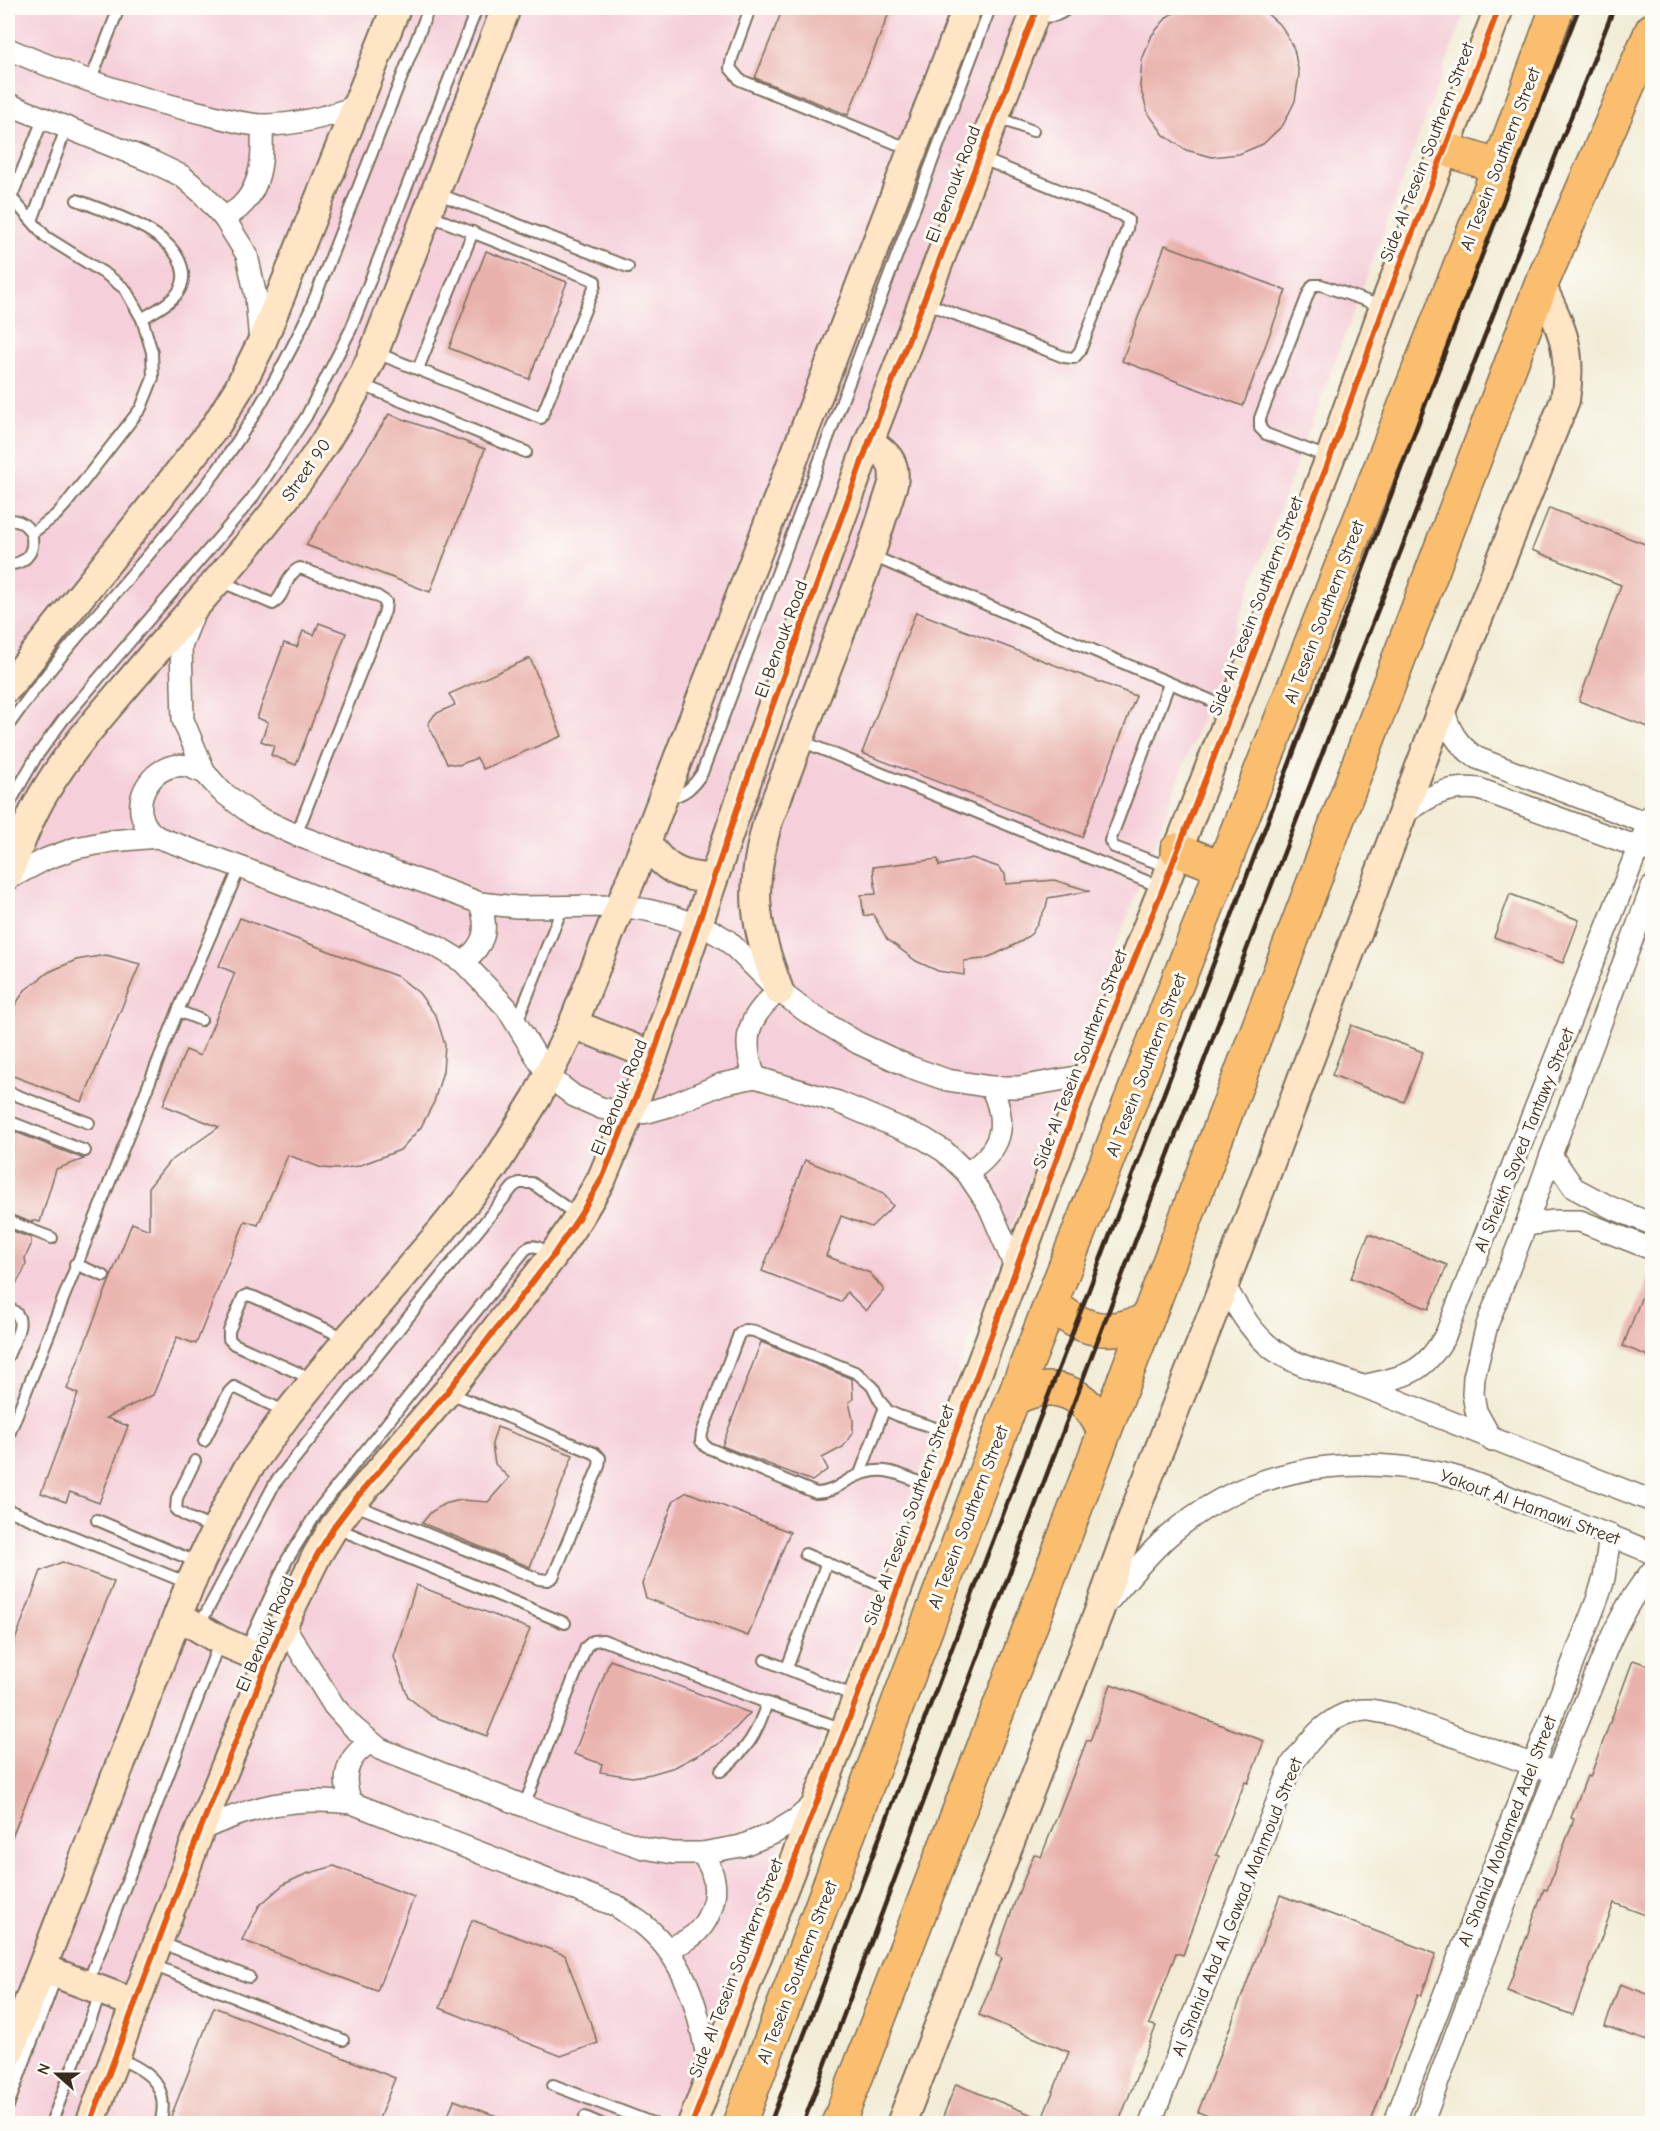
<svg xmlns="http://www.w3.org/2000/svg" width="1660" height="2131" viewBox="0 0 1660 2131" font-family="'Comic Neue',sans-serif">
	<rect width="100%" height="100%" fill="#fdfcf7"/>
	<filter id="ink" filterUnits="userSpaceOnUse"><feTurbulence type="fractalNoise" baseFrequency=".0167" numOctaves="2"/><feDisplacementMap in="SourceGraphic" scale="12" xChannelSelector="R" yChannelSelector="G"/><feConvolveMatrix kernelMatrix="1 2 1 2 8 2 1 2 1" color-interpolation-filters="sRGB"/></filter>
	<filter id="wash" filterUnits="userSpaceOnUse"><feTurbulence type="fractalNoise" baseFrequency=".008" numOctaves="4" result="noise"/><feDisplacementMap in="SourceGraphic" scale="24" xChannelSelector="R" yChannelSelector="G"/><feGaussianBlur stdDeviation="1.35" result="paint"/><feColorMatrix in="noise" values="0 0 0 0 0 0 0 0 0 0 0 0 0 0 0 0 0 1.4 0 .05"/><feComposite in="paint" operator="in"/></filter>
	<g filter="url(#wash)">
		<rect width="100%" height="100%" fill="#f2ecd6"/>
		<polygon fill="#f5cfd9" points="8,8 1467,8 677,2123 8,2124"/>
		<g id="blocks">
			<g fill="#e9b1ab">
				<polygon points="783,8 891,8 848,115 755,78"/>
				<polygon points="1183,8 1257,8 1263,10 1282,27 1294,49 1299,74 1295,101 1283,125 1263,144 1239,154 1212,157 1186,150 1164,135 1148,113 1140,87 1142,60 1152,35 1168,16"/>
				<polygon points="1165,245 1286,290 1243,406 1122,361"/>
				<polygon points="486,251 567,282 529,379 449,348"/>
				<polygon points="389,414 485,449 430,592 306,545"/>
				<polygon points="1549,508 1653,547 1653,729 1579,701 1621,585 1532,550"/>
				<polygon points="916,612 1136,696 1082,837 862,753"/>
				<polygon points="319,623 346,633 296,765 271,755 274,746 261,741 268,722 257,718 284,643 297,647 303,631 314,635"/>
				<polygon points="530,658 562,736 483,769 477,758 459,765 447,763 428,724 435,714 455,705 449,694"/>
				<polygon points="972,858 998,867 1005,874 1006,884 1054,880 1090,891 1048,898 1046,907 1032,933 1022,941 996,954 983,959 964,961 964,975 938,971 916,961 887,939 873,914 864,916 861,895 876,894 873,867 938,859 939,866"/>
				<polygon points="1510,894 1579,920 1563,963 1494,937"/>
				<polygon points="240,918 399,977 419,993 436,1016 445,1045 443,1071 434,1102 421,1127 400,1150 358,1166 339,1169 322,1168 288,1155 258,1225 245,1221 196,1344 177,1337 153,1395 106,1418 128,1426 99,1503 70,1492 66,1502 41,1493 78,1394 67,1389 132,1223 149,1230 149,1187 168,1163 219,1127 163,1105 186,1050 200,1056 235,973 219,966"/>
				<polygon points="106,955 140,964 82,1102 8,1074 8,1016 25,990 49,972 76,960"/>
				<polygon points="1351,1025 1423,1052 1404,1102 1332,1075"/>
				<polygon points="8,1129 84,1159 56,1169 40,1222 32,1220 32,1222 8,1214"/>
				<polygon points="805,1160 871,1187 883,1193 893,1206 871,1227 841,1216 826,1256 870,1273 884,1290 866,1311 847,1292 841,1302 762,1271"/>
				<polygon points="8,1229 31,1238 31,1245 25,1258 26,1264 23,1272 8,1297"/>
				<polygon points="1369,1234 1447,1265 1429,1309 1351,1278"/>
				<polygon points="1651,1272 1653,1272 1653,1358 1623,1346"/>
				<polygon points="761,1342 852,1379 853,1399 849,1402 853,1420 853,1432 843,1447 822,1458 828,1469 812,1481 722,1446"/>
				<polygon points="497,1427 573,1455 530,1567 422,1523 431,1512 444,1504 461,1500 488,1502 509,1478 495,1464 492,1444"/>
				<polygon points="687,1492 790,1532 748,1636 646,1598 642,1584 674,1500"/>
				<polygon points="62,1562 114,1582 8,1847 8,1659 41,1571"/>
				<polygon points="416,1585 530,1629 487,1736 432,1716 408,1697 394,1657"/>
				<polygon points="610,1660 750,1713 733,1731 717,1745 675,1767 651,1774 632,1777 600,1772 602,1764 574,1754"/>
				<polygon points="1633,1660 1653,1667 1653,1802 1645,1821 1653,1823 1653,1918 1614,1903 1573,2015 1507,1991 1544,1889 1547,1890 1574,1819 1571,1818 1587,1776 1590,1777"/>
				<polygon points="1111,1684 1264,1741 1248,1783 1245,1782 1216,1855 1219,1856 1183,1955 1176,1953 1149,2024 1156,2026 1140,2068 1118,2124 940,2124 956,2084 1042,2119 1069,2052 979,2015 1002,1958 996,1955 1016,1899 1034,1854 1041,1857 1087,1740 1090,1741"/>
				<polygon points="334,1866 414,1897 377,1991 242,1940 259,1906 284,1884 306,1874"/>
				<polygon points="1280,1895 1436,1954 1421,1996 1418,1994 1370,2124 1229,2124 1198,2112"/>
				<polygon points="472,1920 565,1955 598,2043 561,2056 440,2008"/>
				<polygon points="1620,1984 1653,1996 1653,2043 1605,2026"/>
				<polygon points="214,2007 395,2078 377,2124 168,2124"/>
				<polygon points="454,2100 512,2122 512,2124 445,2124"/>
			</g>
		</g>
	</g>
	<g filter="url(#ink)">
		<use href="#blocks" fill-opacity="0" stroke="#7b6e5e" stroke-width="1.5"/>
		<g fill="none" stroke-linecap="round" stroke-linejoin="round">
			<defs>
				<g id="lane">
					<polyline points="750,8 732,58 730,68 740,80 912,150"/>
					<path d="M 1035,15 C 1048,18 1058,17 1068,8"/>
					<polyline points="90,82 119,8"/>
					<polyline points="996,117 1033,131"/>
					<polyline points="436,193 628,267"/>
					<polyline points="8,194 46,237 107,275 125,289 142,319 152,352 153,378 141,408 66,504 56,515 31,534"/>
					<polyline points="11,198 44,117"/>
					<path d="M 77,200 C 111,214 178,231 183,273 C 184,282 180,292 173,298 C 164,307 152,312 142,319"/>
					<polyline points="32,221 67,126"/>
					<polyline points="924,302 1064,357 1074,358 1080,351 1127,229 1128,220 1121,215 980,158"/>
					<polyline points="374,352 541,418 595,285 595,281 591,279 428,215"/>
					<polyline points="418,369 473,232"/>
					<polyline points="360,384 526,452"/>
					<polyline points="1330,458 1266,434 1260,428 1260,418 1309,292 1313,285 1321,285 1384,307"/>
					<path d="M 8,520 C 41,519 40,566 8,564"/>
					<polyline points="870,555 1231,709"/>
					<path d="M 220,581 L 273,604 C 286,595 285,574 300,568 L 377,596 L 386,602 L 385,611 L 296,835"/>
					<polyline points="1169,684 1110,841 1114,847 1171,868"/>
					<path d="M 8,726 C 71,636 150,560 216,472 C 253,421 284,367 310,310 L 429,8"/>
					<polyline points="799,740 1163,888"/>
					<path d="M 667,798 C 685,795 692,788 702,773 L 990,8"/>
					<polyline points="8,806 36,757 63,720 251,500 306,417 351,329 477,8"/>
					<polyline points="178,1011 201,1020"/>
					<polyline points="517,1022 563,906"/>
					<polyline points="8,1092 89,1123"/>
					<polyline points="8,1121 85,1151"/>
					<polyline points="8,1221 52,1238"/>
					<polyline points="75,1264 104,1276"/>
					<path d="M 8,1308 C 31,1317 14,1339 8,1356"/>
					<polyline points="312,1379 234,1344 229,1339 229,1331 243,1297 247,1295 254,1297 348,1339"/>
					<polyline points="8,1437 178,1011 240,867"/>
					<polyline points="204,1441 229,1392 234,1387 288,1413"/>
					<polyline points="195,1461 177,1498 176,1510 187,1517 215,1529"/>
					<polyline points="860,1474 885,1407"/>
					<path d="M 934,1488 C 901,1476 885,1461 850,1479 C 838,1486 830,1493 816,1493 L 706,1447 L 701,1441 L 702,1433 L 739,1334 L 745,1330 L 754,1331 L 857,1373 L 873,1387 L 880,1401 L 888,1411 L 899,1416 L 953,1434"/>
					<polyline points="355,1505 539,1579 548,1580 553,1577 599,1466 600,1458 594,1453 450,1393"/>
					<polyline points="8,1510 190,1584"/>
					<polyline points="97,1520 199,1563"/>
					<polyline points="334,1527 565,1623"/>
					<polyline points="805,1554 896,1592"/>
					<polyline points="198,1628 275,1483 513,1187 519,1183 532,1183 578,1216"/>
					<path d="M 246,1649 L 287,1560 L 321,1506 L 525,1250 C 535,1241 544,1251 552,1257"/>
					<polyline points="765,1660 857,1697"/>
					<polyline points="787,1668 827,1562"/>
					<path d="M 721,1771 C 748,1748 756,1736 767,1703"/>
					<polyline points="524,1806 586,1647 593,1641 603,1640 767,1703 844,1729"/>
					<polyline points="159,1942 249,1977"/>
					<polyline points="150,1964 343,2040"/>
					<polyline points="87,1985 220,1641"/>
					<path d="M 117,2058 C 148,2070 171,2086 160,2124"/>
					<polyline points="553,2085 655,2124"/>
					<polyline points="8,2106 57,1974"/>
					<polyline points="585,2117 601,2124"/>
					<polyline points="51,2124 101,1992"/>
				</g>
				<g id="street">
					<path d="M 8,49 C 71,76 134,98 202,113 C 222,118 244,125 264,125 C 297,125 327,117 358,106"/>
					<polyline points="8,104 155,163 182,176 202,193 224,218 247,255 256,297 260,342"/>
					<path d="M 224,218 C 229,214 236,211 240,207 C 263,186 263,153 262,125"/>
					<polyline points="192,618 181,646 183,720 205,773 221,791 253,815 296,835 480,903 517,907 621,906 647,910 672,916 712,931 727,940 779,991 807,1012 858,1043 910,1067 947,1080 991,1087 1019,1087 1088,1075"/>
					<path d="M 1443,706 C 1448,729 1457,745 1477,758 L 1652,825"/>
					<path d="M 1401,816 C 1428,797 1445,785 1479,789 L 1652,852"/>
					<path d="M 157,837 C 154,834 149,831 147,827 C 128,800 155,760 187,766 C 193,768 199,771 205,773"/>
					<polyline points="8,879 46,859 76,848 112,841 157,837 240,867 402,931 438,947 463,962 507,1008 548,1076 574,1096 601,1108 630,1114 648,1112 669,1106 722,1084 755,1077 838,1102 923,1138 944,1151 967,1173 989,1206 1016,1269"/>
					<path d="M 463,962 C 485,945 489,930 480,903"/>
					<path d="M 755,1077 C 741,1039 747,1017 779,991"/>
					<polyline points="1551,1155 1574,1188 1610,1207 1652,1224"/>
					<path d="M 967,1173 C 1002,1150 1009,1125 991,1087"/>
					<polyline points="1526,1225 1554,1221 1580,1221 1652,1249"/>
					<path d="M 1224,1285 C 1238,1308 1251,1333 1274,1350 C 1301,1369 1336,1375 1367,1388 C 1462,1427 1557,1464 1652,1501"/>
					<path d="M 1362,1386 C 1405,1376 1424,1375 1446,1334 L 1652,813"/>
					<polyline points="1492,1440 1476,1411 1473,1394 1474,1377 1487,1325 1526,1225 1551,1155 1652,887"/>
					<path d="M 1106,1604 C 1126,1581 1145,1557 1167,1537 C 1243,1470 1338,1454 1435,1472 C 1463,1477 1491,1490 1517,1500 C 1562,1517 1608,1534 1652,1553"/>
					<polyline points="283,1624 334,1706 354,1728 380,1749 524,1806 644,1848 673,1853 702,1853 741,1846 774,1833 797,1819 816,1802"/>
					<path d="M 352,1803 C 340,1778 347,1756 371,1742"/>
					<path d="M 200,1830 C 254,1806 292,1796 352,1803 L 617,1906 C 626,1913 635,1918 644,1925 C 690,1962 701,2020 710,2075"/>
					<path d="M 667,1948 C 673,1946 679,1944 685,1941 C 709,1928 721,1895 711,1870 C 709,1864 705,1859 702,1853"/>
					<path d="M 1150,2124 L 1292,1764 C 1310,1739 1334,1708 1369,1710 C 1377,1711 1385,1713 1392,1714 L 1556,1773"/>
					<polyline points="1394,2124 1597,1600 1604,1578 1610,1535"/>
					<path d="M 1422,2124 C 1472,1992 1520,1860 1574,1729 C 1596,1678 1615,1613 1652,1571"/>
				</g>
				<g id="secondary">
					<polyline points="8,687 215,427 239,388 261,344 396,8"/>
					<path d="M 646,842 C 664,868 680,878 712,878"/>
					<path d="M 8,875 C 19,846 30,815 47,788 C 71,749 101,715 131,680 C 219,576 318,479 374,352 L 506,8"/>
					<path d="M 779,991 C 754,923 748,892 768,821 L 870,555 L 893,484 C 897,462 886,453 869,442"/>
					<polyline points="573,1024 653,1056"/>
					<polyline points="179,1616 221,1641 268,1661"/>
					<polyline points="42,1968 134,2003"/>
					<polyline points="8,2055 190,1584 231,1498 247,1470 288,1413 348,1339 440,1233 493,1168 537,1097 573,1024 646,842 967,8"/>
					<polyline points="90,2124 200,1830 283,1624 317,1555 334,1527 352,1503 447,1392 552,1257 579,1217 602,1178 653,1056 772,707 869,442 1037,8"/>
					<polyline points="692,2124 845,1730 1088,1075 1163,888 1330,458 1384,307 1499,8"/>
					<path d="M 901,2124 L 1098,1614 L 1138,1503 L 1224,1285 L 1443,706 L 1565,400 C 1573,350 1562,329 1541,285"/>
				</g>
				<g id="highway">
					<polyline points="1445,149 1499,167"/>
					<polyline points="1177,850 1223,868"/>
					<path d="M 1052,1303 C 1081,1332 1109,1336 1146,1320"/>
					<path d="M 1013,1399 C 1052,1378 1087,1391 1104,1432"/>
					<polyline points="739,2124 1013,1399 1499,167 1557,8"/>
					<polyline points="838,2124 1034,1617 1541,285 1652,30"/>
				</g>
			</defs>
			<use href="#lane" stroke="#7b6e5e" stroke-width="14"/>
			<use href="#street" stroke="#7b6e5e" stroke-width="24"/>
			<use href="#secondary" stroke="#7b6e5e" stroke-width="32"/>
			<use href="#highway" stroke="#7b6e5e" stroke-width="36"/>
			<use href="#lane" stroke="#fff" stroke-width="10"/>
			<use href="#street" stroke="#fff" stroke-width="21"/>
			<use href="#secondary" stroke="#fde5c5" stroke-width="28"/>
			<use href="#highway" stroke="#fabe6e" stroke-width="33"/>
			<g stroke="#3b2a1e" stroke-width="4.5">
				<polyline points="770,2124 1234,910 1472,281 1579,8"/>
				<path d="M 803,2124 C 871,1943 938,1761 1007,1580 C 1205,1054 1407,530 1614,8"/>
			</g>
			<defs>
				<g id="cycleway">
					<polyline points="90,2124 200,1830 283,1624 317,1555 334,1527 352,1503 447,1392 552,1257 579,1217 602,1178 653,1056 772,707 869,442 1037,8"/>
					<polyline points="692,2124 845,1730 1088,1075 1163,888 1330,458 1384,307 1499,8"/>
				</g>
			</defs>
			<use href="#cycleway" stroke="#fdfcf7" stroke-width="10"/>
			<use href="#cycleway" stroke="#e8590c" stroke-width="6"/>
		</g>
	</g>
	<g text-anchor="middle" stroke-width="6" stroke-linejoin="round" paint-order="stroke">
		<g font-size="18" fill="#3b2a1e" stroke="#fdfcf7">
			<text transform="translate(1427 152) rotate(-69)" y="6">Side Al Tesein Southern Street</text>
			<text transform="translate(1500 159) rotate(-69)" y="6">Al Tesein Southern Street</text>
			<text transform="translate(953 184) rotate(-69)" y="6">El Benouk Road</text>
			<text transform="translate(306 470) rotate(-55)" y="6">Street 90</text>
			<text transform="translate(1256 606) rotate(-69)" y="6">Side Al Tesein Southern Street</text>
			<text transform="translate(1324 612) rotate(-69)" y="6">Al Tesein Southern Street</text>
			<text transform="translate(781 639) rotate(-70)" y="6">El Benouk Road</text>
			<text transform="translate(1080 1059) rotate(-69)" y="6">Side Al Tesein Southern Street</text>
			<text transform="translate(1146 1065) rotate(-69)" y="6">Al Tesein Southern Street</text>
			<text transform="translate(619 1097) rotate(-68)" y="6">El Benouk Road</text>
			<text transform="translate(1524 1140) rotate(-68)" y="6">Al Sheikh Sayed Tantawy Street</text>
			<text transform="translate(1530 1507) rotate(20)" y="6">Yakout Al Hamawi Street</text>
			<text transform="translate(909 1515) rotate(-70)" y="6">Side Al Tesein Southern Street</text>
			<text transform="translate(968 1517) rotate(-69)" y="6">Al Tesein Southern Street</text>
			<text transform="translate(265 1634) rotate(-67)" y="6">El Benouk Road</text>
			<text transform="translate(1507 1831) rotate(-69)" y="6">Al Shahid Mohamed Adel Street</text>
			<text transform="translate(1237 1907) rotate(-68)" y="6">Al Shahid Abd Al Gawad Mahmoud Street</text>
			<text transform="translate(736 1968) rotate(-69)" y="6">Side Al Tesein Southern Street</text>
			<text transform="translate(797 1972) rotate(-69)" y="6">Al Tesein Southern Street</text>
		</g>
	</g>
	<rect width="1660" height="2131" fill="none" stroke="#fdfcf7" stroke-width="30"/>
	<g transform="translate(57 2074) rotate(291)" stroke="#fdfcf7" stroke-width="4.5" paint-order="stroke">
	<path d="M0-4.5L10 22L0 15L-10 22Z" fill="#3b2a1e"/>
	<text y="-9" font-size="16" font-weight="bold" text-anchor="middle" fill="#3b2a1e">N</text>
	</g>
</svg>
